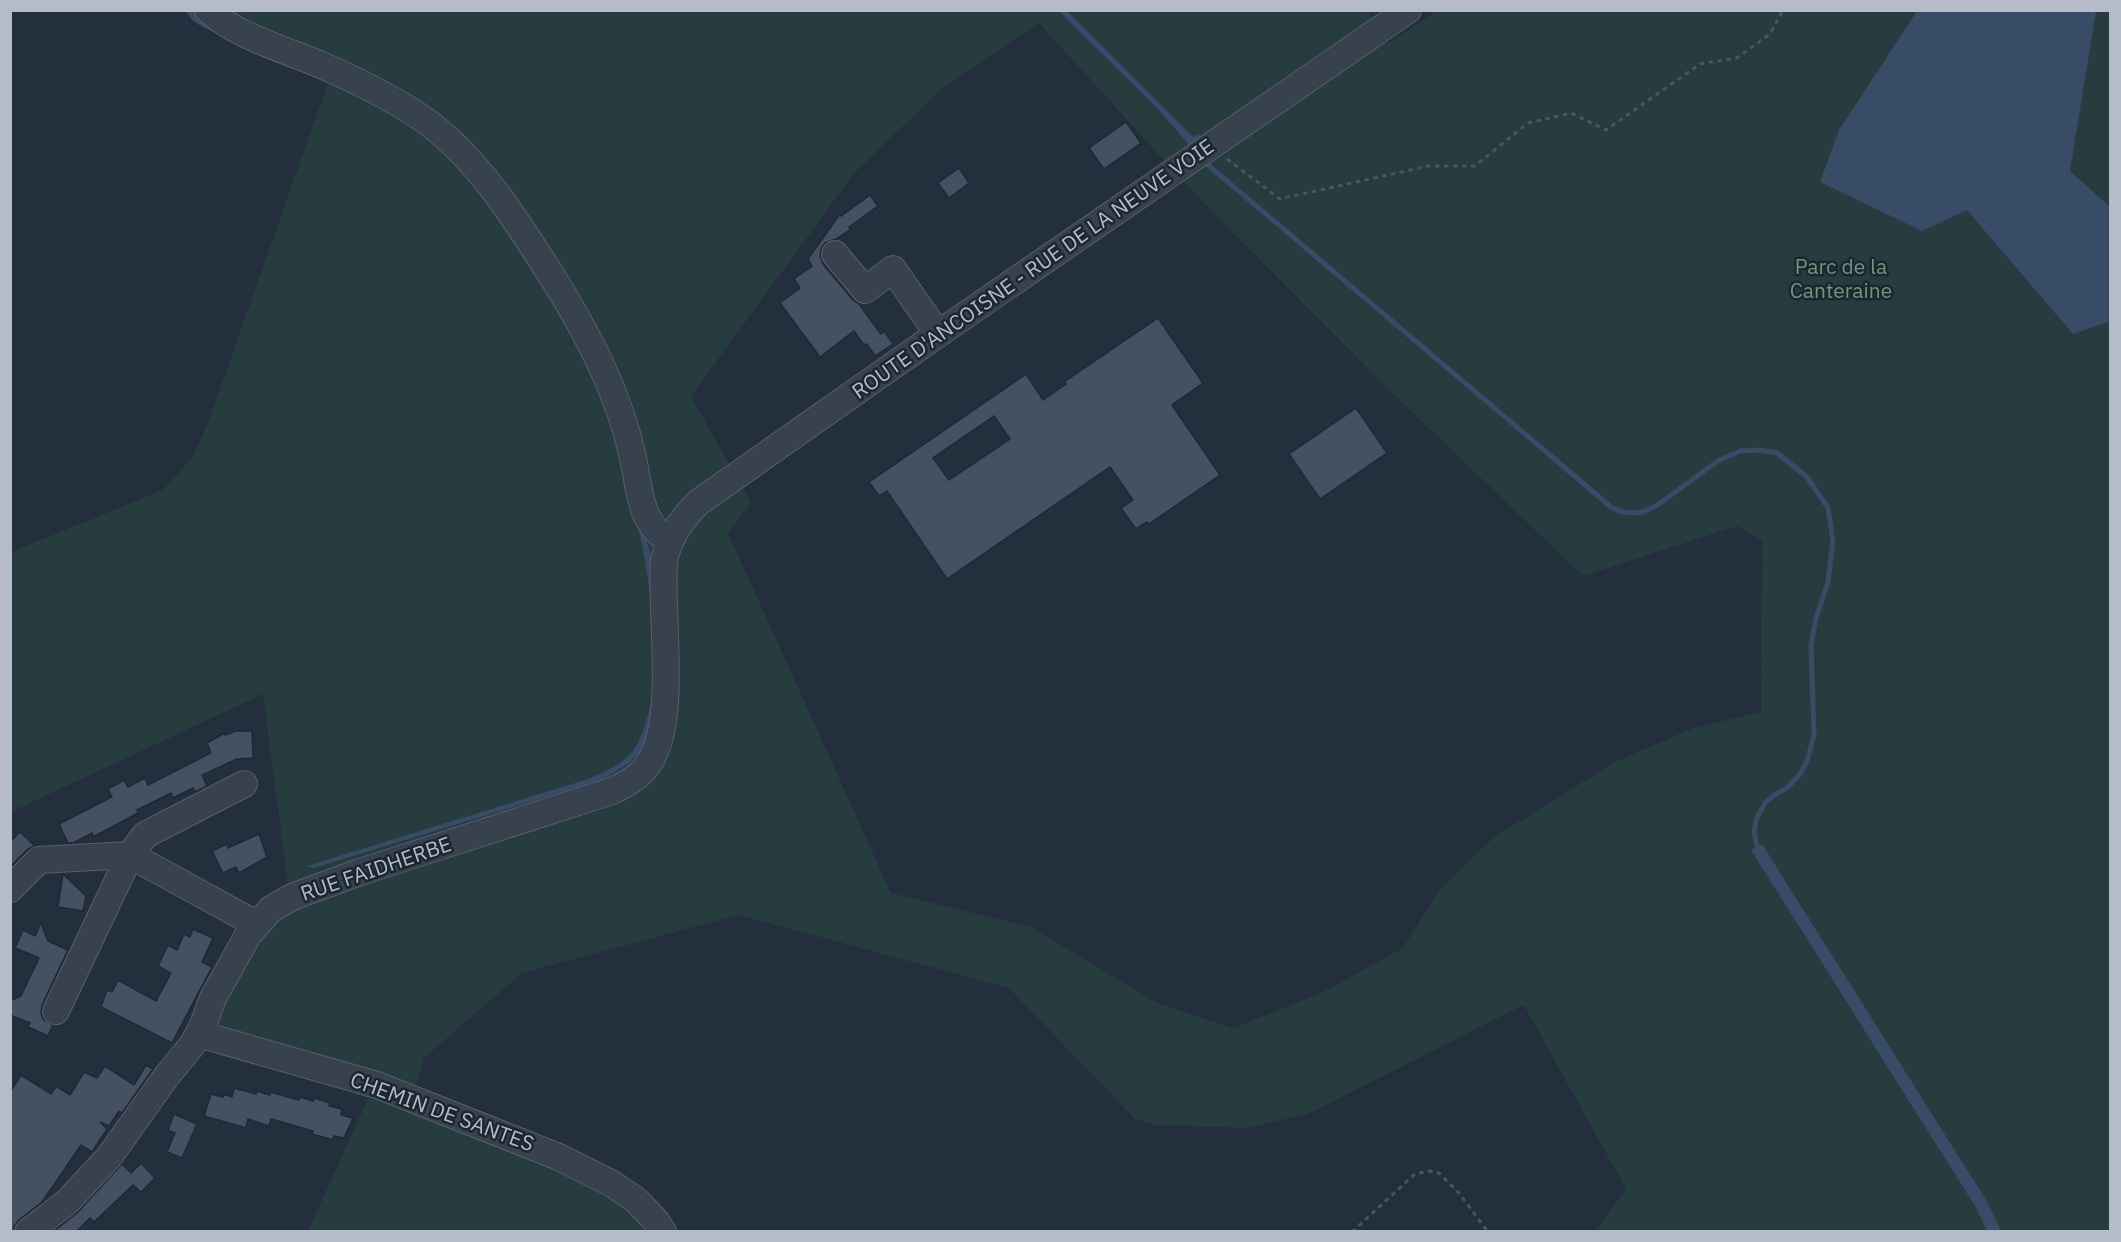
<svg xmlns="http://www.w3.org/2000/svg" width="2121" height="1242" viewBox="0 0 2121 1242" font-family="'IBM Plex Sans',sans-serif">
	<rect width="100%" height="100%" fill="#242f3e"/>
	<path fill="#263c3f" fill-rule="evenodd" d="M 1367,10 L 1388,43 L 1439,10 L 2110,11 L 2110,1231 L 1596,1231 L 1626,1189 L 1524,1005 L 1308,1114 L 1247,1128 L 1155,1125 L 1135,1119 L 1009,988 L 739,915 L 522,973 L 424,1058 L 415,1088 L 583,1155 L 643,1190 L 675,1231 L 308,1231 L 378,1077 L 230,1035 L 218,1022 L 222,1001 L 254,941 L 293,905 L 287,878 L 263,694 L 11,812 L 11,552 L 163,490 L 192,458 L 208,423 L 328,83 C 362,99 404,115 432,140 C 470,175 500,222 528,266 C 547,295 567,324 582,355 C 623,438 685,663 636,747 C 626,763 605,772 588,779 L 314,868 L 602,780 L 629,763 L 639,753 L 656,711 L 658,601 L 651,555 L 608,397 L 504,217 L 417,122 L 201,18 L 195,11 ZM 1039,23 L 1192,191 L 1387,388 L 1583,576 L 1737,526 L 1762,541 L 1761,712 L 1693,728 L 1615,762 L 1493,838 L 1440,889 L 1403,948 L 1323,992 L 1234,1028 L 1157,1003 L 1031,927 L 891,893 L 728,533 L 751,503 L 691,396 L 855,172 L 944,87 Z"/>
	<g fill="#394c67">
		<path d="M 186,11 L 195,11 L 201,18 L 417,122 L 504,217 L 597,370 L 651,555 L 658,601 L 656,711 L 643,747 L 639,753 L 629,763 L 602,780 L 314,868 L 307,866 L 588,779 C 605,772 626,763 636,746 C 685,662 623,437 582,355 C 566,324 547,295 528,266 C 500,222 471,177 433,141 C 408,118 372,104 343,90 C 296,69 249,49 203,27 L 193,21 Z"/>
		<polygon points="1059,11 1067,11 1193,137 1198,134 1203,140 1192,148 1160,111"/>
		<polygon points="1917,11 2096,11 2070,171 2110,207 2110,321 2073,334 1967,210 1922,231 1820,182 1839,130"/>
		<polygon points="1762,844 1988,1203 2001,1231 1987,1231 1975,1206 1751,850"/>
	</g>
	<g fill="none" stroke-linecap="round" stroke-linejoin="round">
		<polyline stroke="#394c67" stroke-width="5" points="1207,164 1611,507 1622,512 1640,513 1656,506 1718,461 1740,451 1760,450 1777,453 1807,477 1828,508 1833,542 1828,582 1816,618 1811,646 1814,735 1808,758 1801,773 1788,787 1773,796 1765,803 1756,820 1754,833 1759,853"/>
	</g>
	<g fill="#455162" stroke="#1f2835" stroke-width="1.5" fill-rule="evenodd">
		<polygon points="1126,122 1141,143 1104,169 1089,148"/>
		<polygon points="959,168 969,183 949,198 938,183"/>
		<polygon points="870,195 878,206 849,227 851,229 836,239 825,243 821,248 820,256 823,264 853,300 859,304 881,334 884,331 893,344 875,356 867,344 864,345 854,331 820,357 780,303 800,288 794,279 812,266 808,259 840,214 841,216"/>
		<path d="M 1158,318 L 1203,383 L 1172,405 L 1220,475 L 1149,524 L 1147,522 L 1136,529 L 1121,508 L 1133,500 L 1110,467 L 947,579 L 887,491 L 879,496 L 869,482 L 1026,374 L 1043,400 L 1066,384 L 1064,382 ZM 994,416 L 1010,439 L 949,480 L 933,458 Z"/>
		<polygon points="1356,408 1387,453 1320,499 1289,454"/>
		<polygon points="236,731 252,731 253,758 237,759 202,775 207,786 195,792 193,788 173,798 171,793 137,810 138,813 93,837 92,833 73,843 68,843 59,824 112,797 108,789 124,780 128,787 145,778 148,785 211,753 207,743 223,734 226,735"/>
		<polygon points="20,832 35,846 28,849 10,867 10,842"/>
		<polygon points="259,834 267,857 239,873 236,867 223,873 212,851 227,844 228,848"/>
		<polygon points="63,874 86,896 83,911 58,907"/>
		<polygon points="41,923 48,941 68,950 42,1005 41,1013 43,1019 53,1025 48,1036 28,1027 30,1023 10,1015 10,1001 21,996 39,958 15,948 23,930 35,936"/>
		<polygon points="193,929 213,938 202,962 212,967 172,1043 101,1007 107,990 112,992 118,980 156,1001 171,973 158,966 168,945 177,950 184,934 190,937"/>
		<polygon points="146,1065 153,1069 122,1113 119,1111 109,1126 100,1122 107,1129 92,1152 81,1145 42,1202 19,1220 14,1226 13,1232 10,1232 10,1092 21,1075 51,1094 56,1086 70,1095 84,1072 97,1078 105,1066 134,1085"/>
		<polygon points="234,1088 256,1094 257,1091 270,1095 270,1092 299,1100 300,1097 313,1101 314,1098 330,1103 329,1106 342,1109 341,1115 353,1118 344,1138 334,1136 333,1140 312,1134 313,1131 271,1119 269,1126 248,1119 246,1128 204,1116 211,1094 223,1097 224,1094 232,1097"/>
		<polygon points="174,1114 197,1124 182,1158 167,1152 175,1133 168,1130"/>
		<polygon points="141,1163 155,1178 141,1192 133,1185 94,1222 90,1218 76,1232 53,1232 78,1212 122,1164 131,1173"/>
	</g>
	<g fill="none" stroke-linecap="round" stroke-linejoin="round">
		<defs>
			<g id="minor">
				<path d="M 208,10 C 235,36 292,52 326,67 C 362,83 399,101 430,124 C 481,163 518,223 552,276 C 587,333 619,392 633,458 C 640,489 639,524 670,541"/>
				<polyline points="835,254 865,290 893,269 938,334"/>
				<polyline points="10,889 39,860 130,855 256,924"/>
				<polyline points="56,1011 130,855 145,835 244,784"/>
				<polyline points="199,1034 377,1085 559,1157 611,1183 636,1200 656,1221 663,1232"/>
				<path d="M 28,1232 L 67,1202 L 109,1157 L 166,1077 L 193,1044 L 203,1025 L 213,998 L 248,935 L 271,909 L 292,897 L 360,872 L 612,791 C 626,784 640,777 649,763 C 678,720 660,615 664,561 C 669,537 681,519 699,502 L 938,334 L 1408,10"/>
			</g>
		</defs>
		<use href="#minor" stroke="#565f6c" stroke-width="28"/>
		<g stroke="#44595c" stroke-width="3" stroke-dasharray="4.5 4.5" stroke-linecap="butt">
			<polyline points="1227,159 1280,199 1428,166 1475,166 1528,123 1571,113 1606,130 1700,64 1737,58 1770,34 1783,10"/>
			<polyline points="1352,1232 1415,1174 1429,1171 1439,1173 1459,1193 1488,1232"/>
		</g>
		<use href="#minor" stroke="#38414e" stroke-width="26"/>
	</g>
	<g text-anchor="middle" stroke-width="5" stroke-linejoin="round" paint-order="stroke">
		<g font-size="21" fill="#6b9a76" stroke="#1d2633">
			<text x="1841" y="274">Parc de la<tspan x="1841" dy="24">Canteraine</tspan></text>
		</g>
		<g font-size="21" fill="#b4bcc9" stroke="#1d2633">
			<text transform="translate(1033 269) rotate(-35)" y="7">ROUTE D'ANCOISNE - RUE DE LA NEUVE VOIE</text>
			<text transform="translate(376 869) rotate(-19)" y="7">RUE FAIDHERBE</text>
			<text transform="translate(442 1112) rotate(20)" y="7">CHEMIN DE SANTES</text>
		</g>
	</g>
	<rect width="2121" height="1242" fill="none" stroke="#b4bcc9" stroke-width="24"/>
</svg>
